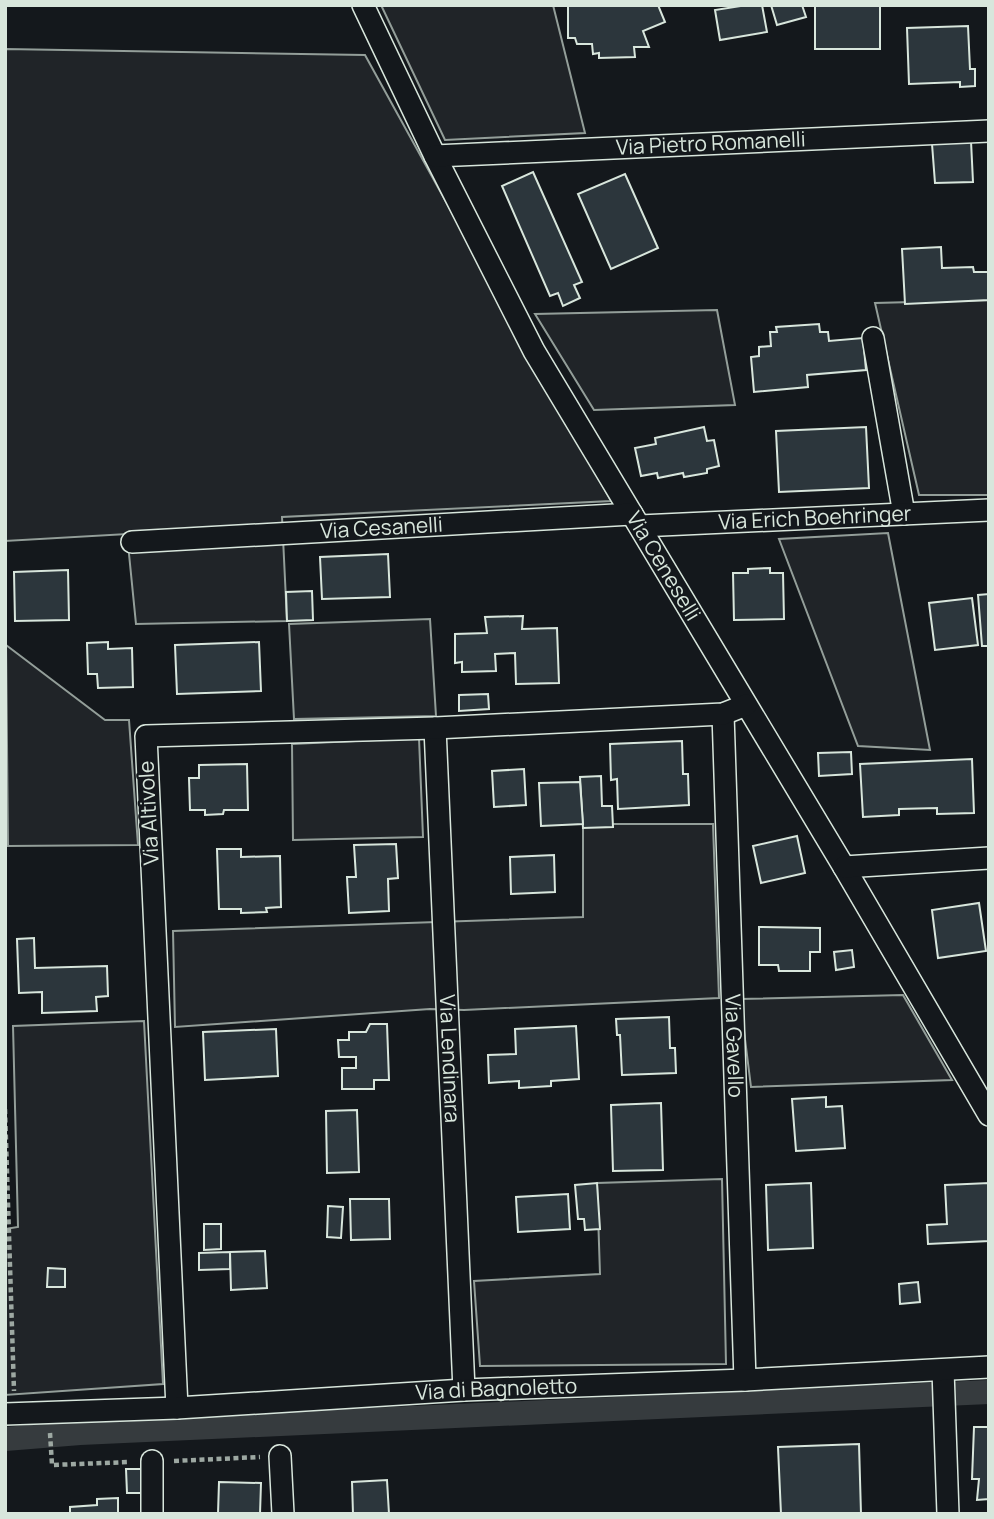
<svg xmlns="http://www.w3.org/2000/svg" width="994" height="1519" viewBox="0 0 994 1519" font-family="Manrope,sans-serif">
	<rect width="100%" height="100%" fill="#14181c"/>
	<g fill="#202428" stroke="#939e99" stroke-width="2">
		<polygon points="381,5 553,5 585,133 445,140"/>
		<polygon points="5,49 365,55 611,501 282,517 287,621 136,624 127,534 5,541"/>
		<polygon points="989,300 989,495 919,495 875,303"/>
		<polygon points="717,310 735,405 594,410 535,314"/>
		<polygon points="888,533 930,750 858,746 779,539"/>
		<polygon points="430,619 436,716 294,719 289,624"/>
		<polygon points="6,645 105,720 129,720 138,845 8,846"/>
		<polygon points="419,738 423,837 293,840 292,744"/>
		<polygon points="583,824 713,824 719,998 464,1010 430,1009 175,1027 173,931 583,917"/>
		<polygon points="903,995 952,1080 751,1087 740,999"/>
		<polygon points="144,1021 163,1384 5,1395 5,1229 18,1227 13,1026"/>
		<polygon points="722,1179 726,1364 480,1366 474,1281 600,1274 597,1183"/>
	</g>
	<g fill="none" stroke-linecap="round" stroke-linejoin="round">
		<polyline stroke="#363b3e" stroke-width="24" points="5,1439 80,1433 989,1392"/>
	</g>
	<g fill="#2c363c" stroke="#d8e6dc" stroke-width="2">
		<polygon points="568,5 658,5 665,22 643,31 649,47 634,47 635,57 599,58 599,53 593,54 592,44 577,44 575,38 568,38"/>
		<polygon points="747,5 762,5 767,32 720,40 715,10"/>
		<polygon points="771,5 802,5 806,17 777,25"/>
		<rect x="815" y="5" width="65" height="44"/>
		<polygon points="968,26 970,69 975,69 975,86 960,87 960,82 909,84 907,28"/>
		<polygon points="971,141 973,182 935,183 932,144"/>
		<polygon points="533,172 582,282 574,285 580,298 563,306 558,293 550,296 502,186"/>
		<polygon points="625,174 658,248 611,269 578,194"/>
		<polygon points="941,247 942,268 973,267 974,272 989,272 989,300 905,304 902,249"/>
		<polygon points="819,324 820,332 828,332 829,341 863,338 866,370 807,375 808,387 754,392 751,357 759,356 759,347 771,346 770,332 777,332 776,327"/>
		<polygon points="704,427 707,441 714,440 719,466 707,469 707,473 684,477 683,473 658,478 657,473 641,476 635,448 656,444 655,438"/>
		<polygon points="866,427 869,488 779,492 776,431"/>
		<polygon points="388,554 390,597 322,599 320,557"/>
		<polygon points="770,568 770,573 783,573 784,619 734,620 733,573 748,573 748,569"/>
		<polygon points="68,570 69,620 15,621 14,572"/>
		<polygon points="312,591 313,620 287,621 286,592"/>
		<polygon points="989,594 989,646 982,646 978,595"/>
		<polygon points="972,598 978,645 935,650 929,603"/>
		<polygon points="523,616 522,629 557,628 559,683 516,684 515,653 495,654 496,671 462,672 462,662 455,663 455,634 487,633 485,617"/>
		<polygon points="108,642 108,649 132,648 133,687 98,688 97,674 88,674 87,643"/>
		<polygon points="259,642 261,691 177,694 175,645"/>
		<polygon points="488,694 489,709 459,711 459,695"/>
		<polygon points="682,741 683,774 688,774 689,805 618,809 617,779 611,780 610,744"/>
		<polygon points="851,752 852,774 819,776 818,753"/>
		<polygon points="972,759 974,813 937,814 937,808 899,809 899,815 863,817 860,764"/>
		<polygon points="247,764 248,810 224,810 223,814 205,815 205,810 190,810 189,778 199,778 199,765"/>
		<polygon points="524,769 526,805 494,807 492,771"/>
		<polygon points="601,776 602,806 612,806 613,827 583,828 580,777"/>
		<polygon points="580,782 583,824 541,826 539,783"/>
		<polygon points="797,836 805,873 761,883 753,846"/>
		<polygon points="396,844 398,878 388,879 389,911 349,913 347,877 356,877 354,845"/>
		<polygon points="217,849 241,849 241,857 280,856 281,907 266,908 267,912 241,913 241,909 219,909"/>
		<polygon points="554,855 555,892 511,894 510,857"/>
		<polygon points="979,903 986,951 938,958 932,910"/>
		<polygon points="759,927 820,928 820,952 810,952 810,971 779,971 778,965 759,965"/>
		<polygon points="34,938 35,968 107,966 108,996 96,997 97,1011 42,1013 42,992 19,993 17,939"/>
		<polygon points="852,950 854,967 836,970 834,952"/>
		<polygon points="669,1017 670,1048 675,1048 676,1073 622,1075 620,1035 617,1035 616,1019"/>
		<polygon points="370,1024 387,1024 389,1080 374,1080 374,1089 342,1089 342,1068 356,1068 356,1057 339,1057 338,1040 349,1040 349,1032 366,1032"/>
		<polygon points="576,1026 579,1079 551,1081 551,1086 519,1088 519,1081 489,1083 488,1055 516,1054 515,1029"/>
		<polygon points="276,1029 278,1076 205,1080 203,1032"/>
		<polygon points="826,1097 826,1107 842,1106 845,1148 796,1151 792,1099"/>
		<polygon points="661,1103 663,1170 613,1171 611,1105"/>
		<polygon points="357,1110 359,1172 327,1173 326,1111"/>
		<polygon points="597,1183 600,1229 585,1230 584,1219 578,1219 575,1185"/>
		<polygon points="811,1183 813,1248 768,1250 766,1185"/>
		<polygon points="989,1183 989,1241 928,1244 927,1225 947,1224 945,1185"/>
		<polygon points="568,1194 570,1229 518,1232 516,1197"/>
		<polygon points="350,1199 389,1199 390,1239 351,1240"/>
		<polygon points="328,1206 343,1207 341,1238 327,1237"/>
		<polygon points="204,1224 221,1224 221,1249 204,1250"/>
		<polygon points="265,1251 267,1288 231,1290 230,1252"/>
		<polygon points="230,1252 230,1269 199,1270 199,1253"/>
		<polygon points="48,1268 65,1269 65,1287 47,1287"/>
		<polygon points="918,1282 920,1302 900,1304 899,1284"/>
		<polygon points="974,1427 989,1427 989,1499 977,1500 979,1479 972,1479"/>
		<polygon points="859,1444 861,1514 781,1514 778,1447"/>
		<polygon points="126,1469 144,1469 145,1493 127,1493"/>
		<polygon points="387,1480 389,1514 353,1514 352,1482"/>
		<polygon points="219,1482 261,1483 260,1514 218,1514"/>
		<polygon points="118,1498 118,1514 70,1514 70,1507 97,1505 97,1499"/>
	</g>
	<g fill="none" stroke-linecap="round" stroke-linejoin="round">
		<defs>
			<g id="minor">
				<path id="s1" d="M 363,5 L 435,156 L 534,351 L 844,867 L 989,1115"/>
				<path id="s2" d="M 435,156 L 989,131"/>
				<polyline points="873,338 904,514"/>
				<path id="s3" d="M 640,526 L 989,510"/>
				<path id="s4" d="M 132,542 L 632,514"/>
				<path id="s5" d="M 723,714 L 745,1380"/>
				<path id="s6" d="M 435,728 L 464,1390"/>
				<polyline points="844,867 989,858"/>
				<polyline points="943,1370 948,1514"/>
				<polyline points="177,1408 146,736 435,728 723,714 746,705"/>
				<path id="s7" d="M 5,1414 L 177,1408 L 464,1390 L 745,1380 L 989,1367"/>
				<polyline points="280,1456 283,1514"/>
				<polyline points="152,1461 152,1514"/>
			</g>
		</defs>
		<use href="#minor" stroke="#d8e6dc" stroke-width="24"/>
		<g stroke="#9da8a2" stroke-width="4.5" stroke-dasharray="5 3.5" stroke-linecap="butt">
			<polyline points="5,1109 14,1391"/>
			<polyline points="50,1433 52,1465 130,1462"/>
			<polyline points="174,1461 260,1457"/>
		</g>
		<use href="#minor" stroke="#14181c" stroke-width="21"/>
	</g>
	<g text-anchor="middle" stroke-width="5" stroke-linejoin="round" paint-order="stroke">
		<g font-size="21" fill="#d8e6dc" stroke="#14181c">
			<text dy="7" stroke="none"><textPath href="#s2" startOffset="276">Via Pietro Romanelli</textPath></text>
			<text dy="7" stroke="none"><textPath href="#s3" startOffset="175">Via Erich Boehringer</textPath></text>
			<text dy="7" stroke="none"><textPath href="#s4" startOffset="250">Via Cesanelli</textPath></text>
			<text dy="7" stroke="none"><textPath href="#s1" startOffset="637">Via Ceneselli</textPath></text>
			<text transform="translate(149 813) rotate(-93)" y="7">Via Altivole</text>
			<text dy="7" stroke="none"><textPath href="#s5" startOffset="332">Via Gavello</textPath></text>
			<text dy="7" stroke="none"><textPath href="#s6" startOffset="331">Via Lendinara</textPath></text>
			<text dy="7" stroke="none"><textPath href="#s7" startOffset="492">Via di Bagnoletto</textPath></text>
		</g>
	</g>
	<rect width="994" height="1519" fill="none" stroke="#d8e6dc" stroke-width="14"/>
</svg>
